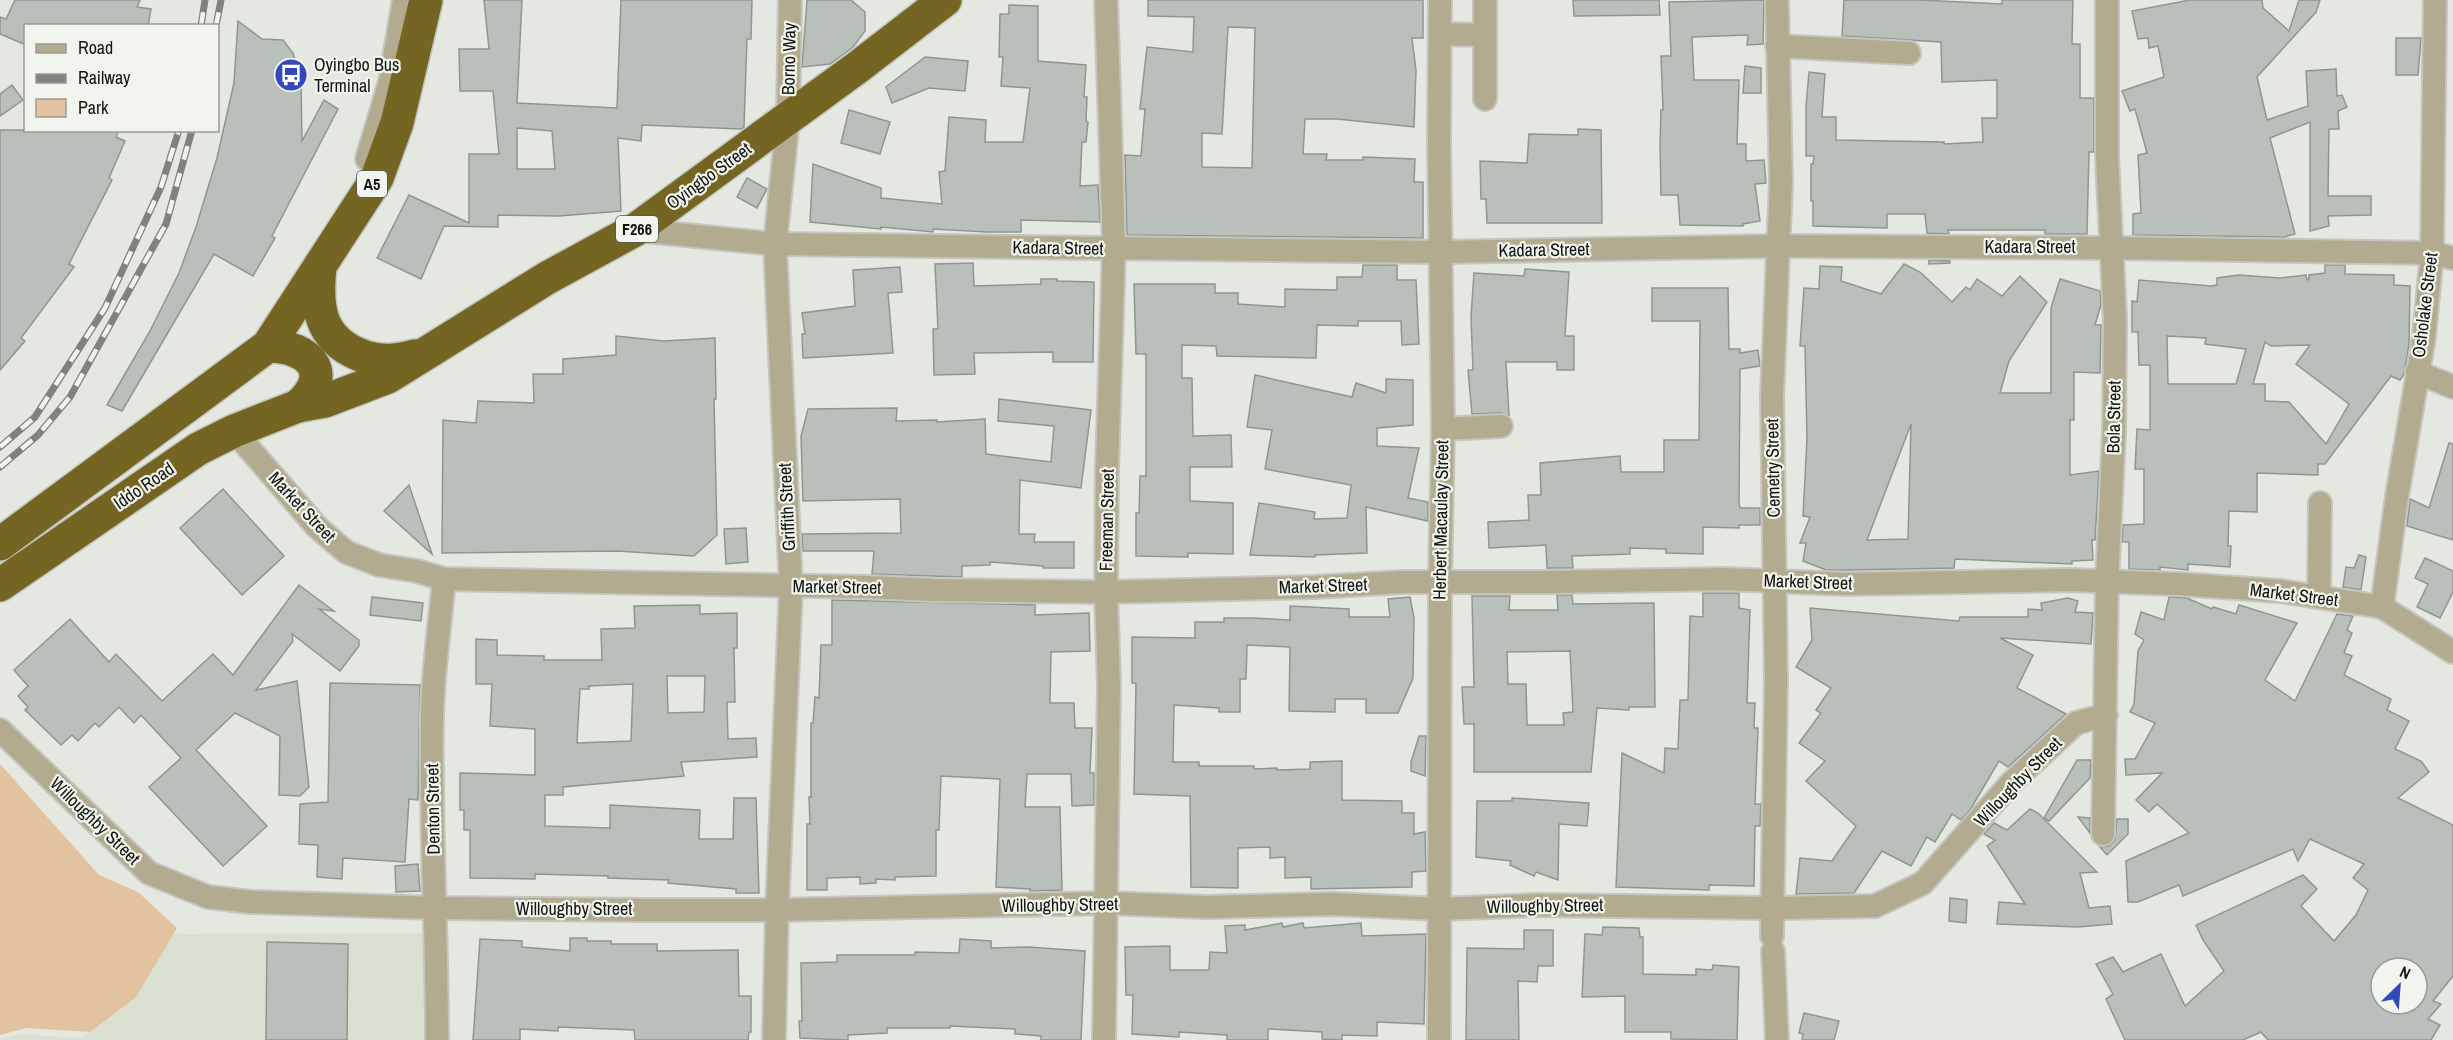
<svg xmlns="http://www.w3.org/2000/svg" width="2453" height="1040" viewBox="0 0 2453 1040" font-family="'Archivo Narrow',sans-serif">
	<rect width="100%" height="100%" fill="#e5e8e0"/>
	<polygon fill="#dae0d1" points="430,933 444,1040 0,1040 18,1034 82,1038 127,1003 168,934"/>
	<polygon fill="#e3c2a0" points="0,764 99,875 138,892 177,928 136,997 90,1032 26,1028 0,1035"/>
	<g fill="#b9c0bb" stroke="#8f9690" stroke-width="1.5" fill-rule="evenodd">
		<polygon points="15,0 140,0 137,7 151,9 148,26 26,26 26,45 0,34 0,17 6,19"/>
		<path d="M 484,0 L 522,0 L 517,103 L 617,108 L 621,0 L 752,0 L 751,39 L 747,39 L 744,127 L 741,129 L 642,125 L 641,141 L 618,138 L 621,211 L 559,216 L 498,215 L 498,227 L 444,226 L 421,279 L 377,258 L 409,195 L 469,223 L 469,154 L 499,154 L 493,91 L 460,91 L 459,49 L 489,49 ZM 517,128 L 552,131 L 555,169 L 517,169 Z"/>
		<polygon points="807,0 851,0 865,12 865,31 853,47 830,64 802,67"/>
		<path d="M 1148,0 L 1423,0 L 1423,38 L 1412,38 L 1416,70 L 1414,127 L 1337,119 L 1305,119 L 1303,154 L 1327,154 L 1326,160 L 1363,160 L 1363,157 L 1415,159 L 1414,182 L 1423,182 L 1423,238 L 1127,235 L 1125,155 L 1141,156 L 1145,109 L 1140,109 L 1147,47 L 1193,52 L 1194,17 L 1148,16 ZM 1228,27 L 1255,28 L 1252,168 L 1202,167 L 1202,133 L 1222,134 Z"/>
		<polygon points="1573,0 1659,0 1660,15 1574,16"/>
		<polygon points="1764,0 1763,44 1747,45 1748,35 1692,37 1694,80 1739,80 1737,144 1746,144 1746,161 1764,160 1766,183 1755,184 1760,221 1743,224 1743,226 1680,225 1678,195 1661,195 1660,146 1661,110 1663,110 1661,56 1671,56 1669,2"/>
		<polygon points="1844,0 1920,0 2002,4 2002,0 2073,0 2072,44 2080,44 2080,98 2094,98 2094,152 2089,152 2087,234 2045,234 2045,230 1948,230 1949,234 1927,233 1925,214 1887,214 1887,228 1813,226 1813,201 1811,201 1811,164 1813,164 1814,156 1806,156 1806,107 1809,72 1825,74 1822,117 1836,117 1836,140 1944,142 1944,144 1983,142 1982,118 1997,118 1997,80 1942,82 1941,42 1842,36"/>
		<polygon points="2190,0 2262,0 2263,8 2289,31 2299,0 2320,0 2316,12 2257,77 2267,120 2308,106 2306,71 2336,69 2337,96 2342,95 2347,107 2338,111 2339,129 2329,129 2328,196 2371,196 2371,215 2328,216 2329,226 2310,231 2310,122 2270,138 2295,234 2284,237 2133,235 2133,214 2141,213 2138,155 2147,153 2135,109 2130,111 2122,91 2164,77 2158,46 2149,48 2148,38 2138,39 2132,11"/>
		<polygon points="1009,5 1038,6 1038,61 1086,65 1084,97 1087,97 1086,121 1088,122 1086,142 1082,142 1080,186 1098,185 1100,222 1021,220 1021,232 987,232 933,229 933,232 881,227 881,229 810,222 813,164 881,188 881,198 942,204 939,172 945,171 949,117 986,120 985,142 1023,142 1030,88 1001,86 1003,57 999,57 1000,14 1009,14"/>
		<polygon points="238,21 262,39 283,40 293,53 301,78 302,141 324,100 338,109 272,236 275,238 253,276 214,254 122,411 107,405 150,331 179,273 196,227 217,158 234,83"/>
		<polygon points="2396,38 2421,38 2418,75 2396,75"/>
		<polygon points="925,57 968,61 965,91 929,88 892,103 886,87"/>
		<polygon points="1745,66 1761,68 1761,93 1743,93"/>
		<polygon points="12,85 23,100 0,116 0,94"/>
		<polygon points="849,110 890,122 880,154 841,143"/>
		<polygon points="1578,129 1601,130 1602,223 1487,223 1486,199 1481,199 1480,161 1527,163 1529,134 1578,135"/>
		<polygon points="0,130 119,130 116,137 125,141 109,178 112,180 69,264 74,267 21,338 25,341 0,370"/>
		<polygon points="747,178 767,189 757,208 737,197"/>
		<polygon points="1929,260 1950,261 1950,263 1929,264"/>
		<polygon points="973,263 974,286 1041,284 1041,279 1057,279 1057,281 1094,282 1093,362 1053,362 1053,352 974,353 975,374 934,375 933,329 938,329 935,264"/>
		<path d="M 1904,264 L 1920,272 L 1952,302 L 1966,287 L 1970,290 L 1977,279 L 2002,296 L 2020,276 L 2047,302 L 2009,361 L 2000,393 L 2051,393 L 2051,308 L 2060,279 L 2100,291 L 2101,305 L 2095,325 L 2101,325 L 2100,373 L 2074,372 L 2074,420 L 2070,420 L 2070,475 L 2099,471 L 2095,540 L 2092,540 L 2093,560 L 2072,561 L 2072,564 L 1955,559 L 1954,568 L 1848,570 L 1826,570 L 1803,561 L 1806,543 L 1800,543 L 1810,517 L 1803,516 L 1807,438 L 1805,346 L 1800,346 L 1804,288 L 1819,289 L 1820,266 L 1842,267 L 1841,281 L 1881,294 ZM 1911,424 L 1908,539 L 1867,540 Z"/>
		<polygon points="1363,265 1397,265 1397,280 1416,280 1419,344 1402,345 1401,321 1358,321 1358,326 1317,325 1316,358 1217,356 1216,346 1182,345 1182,378 1192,378 1193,436 1231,435 1232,467 1190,467 1190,501 1233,503 1233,554 1188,553 1188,557 1136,556 1136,513 1139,513 1140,476 1146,476 1146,354 1136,354 1134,284 1215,284 1215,293 1238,293 1238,304 1285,307 1285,289 1337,290 1337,277 1362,277"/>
		<path d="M 2325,265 L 2345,265 L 2345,274 L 2394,275 L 2394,285 L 2410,286 L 2409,345 L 2404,374 L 2400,380 L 2391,376 L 2325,464 L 2318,464 L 2318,475 L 2257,473 L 2257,512 L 2229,511 L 2228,546 L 2231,546 L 2230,567 L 2188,564 L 2188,570 L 2160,567 L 2160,570 L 2129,569 L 2129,542 L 2122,542 L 2123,525 L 2144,524 L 2144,469 L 2135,469 L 2137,429 L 2150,430 L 2150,365 L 2139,365 L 2138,332 L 2132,332 L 2132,301 L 2137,302 L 2139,280 L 2211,286 L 2217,285 L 2217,278 L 2239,275 L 2280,278 L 2306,275 L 2307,280 L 2309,279 L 2309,275 L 2325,273 ZM 2167,336 L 2206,338 L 2205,344 L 2246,349 L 2236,384 L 2168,384 ZM 2265,342 L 2271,346 L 2310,345 L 2296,364 L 2349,404 L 2326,444 L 2289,402 L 2265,401 L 2265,384 L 2253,384 Z"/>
		<polygon points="900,267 902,292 888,293 893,353 803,358 802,334 805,334 802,313 855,306 853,270"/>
		<polygon points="1525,269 1569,272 1565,336 1574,336 1574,370 1557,370 1557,362 1506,362 1509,416 1500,413 1472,414 1468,370 1473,370 1471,317 1474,273 1524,276"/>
		<polygon points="1652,288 1728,288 1729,349 1740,349 1740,353 1758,350 1760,366 1740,369 1739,503 1740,508 1760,508 1760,525 1739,525 1739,528 1703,527 1703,554 1666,553 1666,549 1630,548 1630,554 1572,556 1573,568 1547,568 1546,545 1489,548 1488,522 1529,520 1528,495 1541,495 1540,463 1620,456 1621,472 1664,472 1664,440 1699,440 1700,321 1652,321"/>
		<polygon points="616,336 664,341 715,338 716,399 714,399 717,535 694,556 617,551 442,553 443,420 476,423 478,401 534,403 533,374 563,374 563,359 616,355"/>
		<polygon points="1255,375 1352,397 1356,383 1386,393 1386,379 1413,380 1413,425 1377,428 1377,446 1419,448 1408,498 1428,502 1428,521 1366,507 1367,553 1315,555 1315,557 1250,555 1259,503 1315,512 1314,519 1347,518 1351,485 1265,469 1272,430 1247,427"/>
		<polygon points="999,399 1091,410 1081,488 1020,480 1019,534 1035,534 1034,542 1074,542 1074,568 1043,568 1043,566 990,562 990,565 962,566 962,577 872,574 874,551 803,551 802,534 901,533 900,499 803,501 801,436 808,409 897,408 896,421 937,420 937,422 985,419 986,454 1051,462 1054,426 998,421"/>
		<polygon points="2449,443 2453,444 2453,540 2407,526 2410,499 2429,508"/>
		<polygon points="409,485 432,554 384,511"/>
		<polygon points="223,489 284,556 242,595 180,528"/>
		<polygon points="746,528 748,562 726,564 724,529"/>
		<polygon points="2359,555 2366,557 2361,590 2343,587 2346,567 2354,568"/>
		<polygon points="2425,558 2453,571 2453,592 2440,618 2417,607 2428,584 2415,578"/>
		<polygon points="299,585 334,611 319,609 359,640 359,646 340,671 292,634 293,641 256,690 297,681 309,787 300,796 279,795 280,736 235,713 196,750 267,826 223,866 149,787 181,758 141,715 134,723 119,707 99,727 95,723 78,741 72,735 61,745 25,710 28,707 18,696 28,686 14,670 70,619 109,662 116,654 162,701 213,654 233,675"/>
		<polygon points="1703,593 1739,593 1739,608 1750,610 1747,703 1755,703 1754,728 1758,728 1755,804 1761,804 1760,826 1755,826 1754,886 1709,885 1709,890 1616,887 1622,753 1664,773 1665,748 1678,749 1680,700 1688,700 1690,616 1703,617"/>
		<path d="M 1557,595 L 1572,595 L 1573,604 L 1654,603 L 1655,707 L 1629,707 L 1629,710 L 1597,708 L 1591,772 L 1474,772 L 1474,724 L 1464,724 L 1462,687 L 1474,687 L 1472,596 L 1510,596 L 1509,610 L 1558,610 ZM 1570,651 L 1573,712 L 1563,713 L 1564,725 L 1527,725 L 1526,684 L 1508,684 L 1507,652 Z"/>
		<polygon points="372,597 423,603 421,621 370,615"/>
		<polygon points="1410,597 1414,618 1413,678 1398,713 1366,713 1366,699 1335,699 1335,712 1289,711 1290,647 1247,645 1246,679 1240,679 1240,712 1219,712 1219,708 1174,705 1173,762 1199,762 1199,766 1254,766 1254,769 1277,768 1277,770 1310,769 1310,762 1342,761 1342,800 1402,801 1402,813 1414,813 1414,834 1425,832 1426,871 1412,872 1412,887 1311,889 1311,877 1285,878 1285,857 1270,858 1270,847 1238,848 1238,888 1191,887 1190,796 1134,794 1136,683 1132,683 1132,637 1195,638 1195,622 1224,622 1224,618 1253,618 1290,620 1290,606 1349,609 1349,617 1390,617 1388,599"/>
		<path d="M 2169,597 L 2187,598 L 2212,609 L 2213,607 L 2236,614 L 2239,605 L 2297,623 L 2265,680 L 2295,701 L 2337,614 L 2353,616 L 2347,630 L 2352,633 L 2344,653 L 2352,656 L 2344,675 L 2391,699 L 2387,710 L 2409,721 L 2395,749 L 2421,761 L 2429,772 L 2398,798 L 2453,825 L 2453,976 L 2433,1001 L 2441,1004 L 2428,1019 L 2440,1025 L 2431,1040 L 2268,1040 L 2261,1032 L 2243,1040 L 2125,1040 L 2106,999 L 2113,994 L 2096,964 L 2113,957 L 2123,972 L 2161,954 L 2185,1006 L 2224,971 L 2203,940 L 2196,925 L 2303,875 L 2317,889 L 2301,906 L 2334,941 L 2356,915 L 2368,890 L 2353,878 L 2364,864 L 2310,839 L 2298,861 L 2293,849 L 2183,896 L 2179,885 L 2138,902 L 2128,902 L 2126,861 L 2189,833 L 2157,804 L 2149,812 L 2136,800 L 2162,773 L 2126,775 L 2125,759 L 2135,759 L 2155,723 L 2130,712 L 2134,704 L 2138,651 L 2144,640 L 2135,634 L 2141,612 L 2164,620 ZM 2381,968 L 2417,968 L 2417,1004 L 2381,1004 Z"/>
		<polygon points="2068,598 2078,601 2075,612 2093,613 2091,644 2000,638 2033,655 2017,688 2066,714 2008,767 1999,761 1970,810 1961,820 1952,814 1935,842 1927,837 1911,866 1882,851 1854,893 1796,894 1800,858 1832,861 1856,826 1806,781 1825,761 1799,743 1821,713 1816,710 1831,688 1796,667 1812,640 1810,608 1959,621 1960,617 2028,617 2028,609 2042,610 2041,603"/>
		<polygon points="832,600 1035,605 1035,615 1089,613 1090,651 1051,652 1050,703 1074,703 1075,728 1092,728 1090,773 1094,773 1094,805 1072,806 1071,774 1027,774 1025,807 1060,807 1062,890 1030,891 1030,889 996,887 1000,779 941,776 939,830 936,830 936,876 895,877 895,880 876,879 876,883 860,884 860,877 827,878 827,890 807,890 807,824 810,824 809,797 811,797 811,723 813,723 815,697 819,698 821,645 832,645"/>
		<path d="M 700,605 L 700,614 L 737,613 L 737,648 L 734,648 L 735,702 L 727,702 L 728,739 L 756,738 L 757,757 L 681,762 L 684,776 L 563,787 L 563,795 L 545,795 L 545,826 L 610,828 L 610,805 L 700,810 L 699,839 L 733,839 L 734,798 L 756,798 L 759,893 L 736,893 L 736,889 L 668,883 L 669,880 L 608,878 L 608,876 L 535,874 L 535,879 L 470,878 L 470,830 L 464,830 L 464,810 L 460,810 L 460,773 L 535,775 L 535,729 L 490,726 L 492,684 L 476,684 L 476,639 L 497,640 L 497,655 L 544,656 L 544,660 L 602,660 L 601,629 L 635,628 L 634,606 ZM 667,676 L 705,676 L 704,712 L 668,713 ZM 633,684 L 631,741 L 577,743 L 580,689 L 589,689 L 589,686 Z"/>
		<polygon points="330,683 420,685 418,800 409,799 405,862 343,858 342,879 317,877 318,845 299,844 300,804 328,802"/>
		<polygon points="1419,736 1426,736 1425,776 1411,771 1411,762"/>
		<polygon points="2077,760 2091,760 2090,778 2049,821 2044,818"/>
		<polygon points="1512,798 1589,803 1587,826 1559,824 1558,880 1536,872 1534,876 1510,865 1511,861 1476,857 1477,801 1512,801"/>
		<polygon points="2030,809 2038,813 2097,872 2080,873 2089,908 2110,906 2112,924 2078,927 1997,924 1999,902 2025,904 1987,846 1995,840 1984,834 1994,823 2007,830"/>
		<polygon points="2078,817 2090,818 2090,833"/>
		<polygon points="2117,819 2128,819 2128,834 2107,855 2100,847 2109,846 2115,840"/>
		<polygon points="418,864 420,891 396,892 395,866"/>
		<polygon points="1950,898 1967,900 1966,923 1949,921"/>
		<polygon points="1282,923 1283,927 1303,923 1304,928 1361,923 1362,936 1426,934 1424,1024 1377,1022 1377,1036 1342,1035 1342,1040 1322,1039 1322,1032 1268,1029 1268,1040 1227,1040 1227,1035 1179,1032 1179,1037 1132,1034 1133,995 1126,995 1125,947 1170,946 1170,970 1209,970 1210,952 1227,953 1225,926 1245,925 1245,930"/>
		<polygon points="1603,927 1639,928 1640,937 1643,937 1643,974 1696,975 1696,969 1712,970 1713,965 1739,967 1737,1040 1671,1039 1671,1032 1625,1032 1625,996 1582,997 1585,934 1602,935"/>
		<polygon points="1524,930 1553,930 1553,966 1538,966 1537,982 1518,981 1519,1040 1466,1040 1467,948 1524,949"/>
		<polygon points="570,938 587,938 587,941 611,941 611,944 657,944 657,951 738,950 739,996 751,996 751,1032 749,1032 748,1040 635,1040 634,1030 558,1027 558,1031 520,1029 520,1040 473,1040 480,939 522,941 522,947 570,951"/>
		<polygon points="960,939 991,941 991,948 1028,947 1085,951 1081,1040 1041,1040 1041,1036 1015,1034 1015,1029 950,1026 950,1028 887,1028 887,1033 848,1035 848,1040 800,1038 799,1021 802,1021 801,963 837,962 837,955 915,955 915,952 959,953"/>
		<polygon points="267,942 348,944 347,1040 266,1040"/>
		<polygon points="1804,1013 1839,1021 1834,1040 1802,1040 1803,1034 1799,1033"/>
	</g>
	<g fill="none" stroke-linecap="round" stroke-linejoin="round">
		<defs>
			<g id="minor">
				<polyline points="1440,34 1485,35 1485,0"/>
				<polyline points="1485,35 1485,99"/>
				<polyline points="1777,46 1909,53"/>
				<polyline points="367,159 390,82 404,0"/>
				<polyline points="635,230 775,244 1441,252 1780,246 2113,248 2432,253 2453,258"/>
				<polyline points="2417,372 2453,387"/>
				<polyline points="1443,429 1501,426"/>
				<polyline points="234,431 317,527 346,552 379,565 417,571 444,579 867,587 934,590 1106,592 1315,587 1402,582 1550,582 1725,579 1848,584 2069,580 2178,584 2281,591 2382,607 2453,652"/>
				<polyline points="2319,597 2320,503"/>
				<polyline points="2382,607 2397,496 2424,337 2432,253 2435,0"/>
				<polyline points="0,730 149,873 208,897 251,902 436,908 642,910 777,910 1106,903 1205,907 1334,904 1440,909 1537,905 1773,908 1875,906 1923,883 2012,782 2076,723 2106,715"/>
				<polyline points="2103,834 2107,582 2114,432 2115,319 2107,157 2107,0"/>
				<polyline points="1772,936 1776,680 1772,396 1781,182 1777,0"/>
				<polyline points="1773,951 1777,1040"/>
				<path d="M 437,1040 C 437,932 430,824 432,716 C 433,670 440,624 444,579"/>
				<polyline points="774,1040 777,910 791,587 775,244 788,118 790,0"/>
				<polyline points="1104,1040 1109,686 1106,592 1107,468 1114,248 1106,0"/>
				<polyline points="1439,1040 1440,582 1443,429 1439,142 1440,0"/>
			</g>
			<g id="highway">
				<path d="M 320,266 C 316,306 318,338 360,355 C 378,362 395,362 414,356"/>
				<path d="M 268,346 C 310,346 335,374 298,406"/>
				<polyline points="0,544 268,346 377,178 397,123 426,0"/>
				<polyline points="0,585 198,449 234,431 298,406 325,401 388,377 547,278 635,230 858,67 945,0"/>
			</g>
		</defs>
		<use href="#minor" stroke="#c3c6bf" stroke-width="26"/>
		<use href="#highway" stroke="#c3c6bf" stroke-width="36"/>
		<use href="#minor" stroke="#b2ab8f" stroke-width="22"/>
		<use href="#highway" stroke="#756522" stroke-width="33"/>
		<defs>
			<g id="rail">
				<polyline points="201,26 205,0"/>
				<polyline points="216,26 221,0"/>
				<polyline points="0,447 35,417 105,308 161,187 179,130"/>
				<polyline points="0,467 38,435 70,397 166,224 192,130"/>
			</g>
		</defs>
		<use href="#rail" stroke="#80827c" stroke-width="7"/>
		<use href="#rail" stroke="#f2f5ed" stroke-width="4.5" stroke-dasharray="14" stroke-linecap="butt"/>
	</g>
	<defs>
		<symbol id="bus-disc" viewBox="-11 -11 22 22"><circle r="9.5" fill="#3349bb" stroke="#f2f5ed"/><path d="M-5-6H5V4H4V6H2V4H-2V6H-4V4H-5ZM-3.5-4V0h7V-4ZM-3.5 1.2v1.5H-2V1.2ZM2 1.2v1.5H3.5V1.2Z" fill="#fff"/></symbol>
	</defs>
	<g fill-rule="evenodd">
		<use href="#bus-disc" x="272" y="56" width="38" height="38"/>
	</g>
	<g text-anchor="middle" stroke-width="4.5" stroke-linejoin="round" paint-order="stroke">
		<g fill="#f2f5ed" stroke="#565853" stroke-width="1.5">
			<rect x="357" y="171" width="30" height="26" rx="4.5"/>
			<rect x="616" y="216" width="42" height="26" rx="4.5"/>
		</g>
		<g font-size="16" font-weight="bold" fill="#131411">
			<text x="372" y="190">A5</text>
			<text x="637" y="235">F266</text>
		</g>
		<g font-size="18" fill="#131411" stroke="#f2f5ed">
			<text transform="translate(789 59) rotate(-89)" y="6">Borno Way</text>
			<text transform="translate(709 176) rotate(-36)" y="6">Oyingbo Street</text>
			<text x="2030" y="253">Kadara Street</text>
			<text transform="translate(1058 248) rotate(1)" y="6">Kadara Street</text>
			<text transform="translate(1544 250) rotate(-1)" y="6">Kadara Street</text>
			<text transform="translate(2425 305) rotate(-83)" y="6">Osholake Street</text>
			<text transform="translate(2114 417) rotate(-89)" y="6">Bola Street</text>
			<text transform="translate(1773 468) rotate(-91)" y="6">Cemetry Street</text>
			<text transform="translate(144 486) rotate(-34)" y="6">Iddo Road</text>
			<text transform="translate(302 507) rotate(47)" y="6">Market Street</text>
			<text transform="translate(787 507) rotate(-93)" y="6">Griffith Street</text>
			<text transform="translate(1107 520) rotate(-89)" y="6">Freeman Street</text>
			<text transform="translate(1441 520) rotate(-89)" y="6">Herbert Macaulay Street</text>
			<text transform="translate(1808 582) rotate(2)" y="6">Market Street</text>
			<text transform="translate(1323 586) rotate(-2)" y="6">Market Street</text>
			<text transform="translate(837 587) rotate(1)" y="6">Market Street</text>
			<text transform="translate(2294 595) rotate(7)" y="6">Market Street</text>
			<text transform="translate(2018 782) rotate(-46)" y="6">Willoughby Street</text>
			<text transform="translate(433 809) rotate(-91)" y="6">Denton Street</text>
			<text transform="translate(95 821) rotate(44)" y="6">Willoughby Street</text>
			<text transform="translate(1060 905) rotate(-1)" y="6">Willoughby Street</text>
			<text transform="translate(1545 906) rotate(-1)" y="6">Willoughby Street</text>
			<text x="574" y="915">Willoughby Street</text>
		</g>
		<g font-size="18" fill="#131411" stroke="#f2f5ed" text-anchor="start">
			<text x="314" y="71">Oyingbo Bus<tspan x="314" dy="21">Terminal</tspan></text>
		</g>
	</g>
	<rect x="24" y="24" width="195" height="108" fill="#f2f5ed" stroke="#999b95" stroke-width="1.5"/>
	<rect x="36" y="44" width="30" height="9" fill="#b2ab8f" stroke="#999b95" stroke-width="1.5"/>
	<text x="78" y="54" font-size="18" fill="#131411">Road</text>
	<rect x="36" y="74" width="30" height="9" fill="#80827c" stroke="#999b95" stroke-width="1.5"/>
	<text x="78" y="84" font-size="18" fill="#131411">Railway</text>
	<rect x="36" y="99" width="30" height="18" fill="#e3c2a0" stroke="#999b95" stroke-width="1.5"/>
	<text x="78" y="114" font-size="18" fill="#131411">Park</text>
	<g transform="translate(2399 986) rotate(25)"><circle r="28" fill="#f2f5ed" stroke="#999b95" stroke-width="1.5"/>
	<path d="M0-4.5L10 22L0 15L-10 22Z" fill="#3349bb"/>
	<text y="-9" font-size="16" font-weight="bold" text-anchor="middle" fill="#131411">N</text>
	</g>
</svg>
